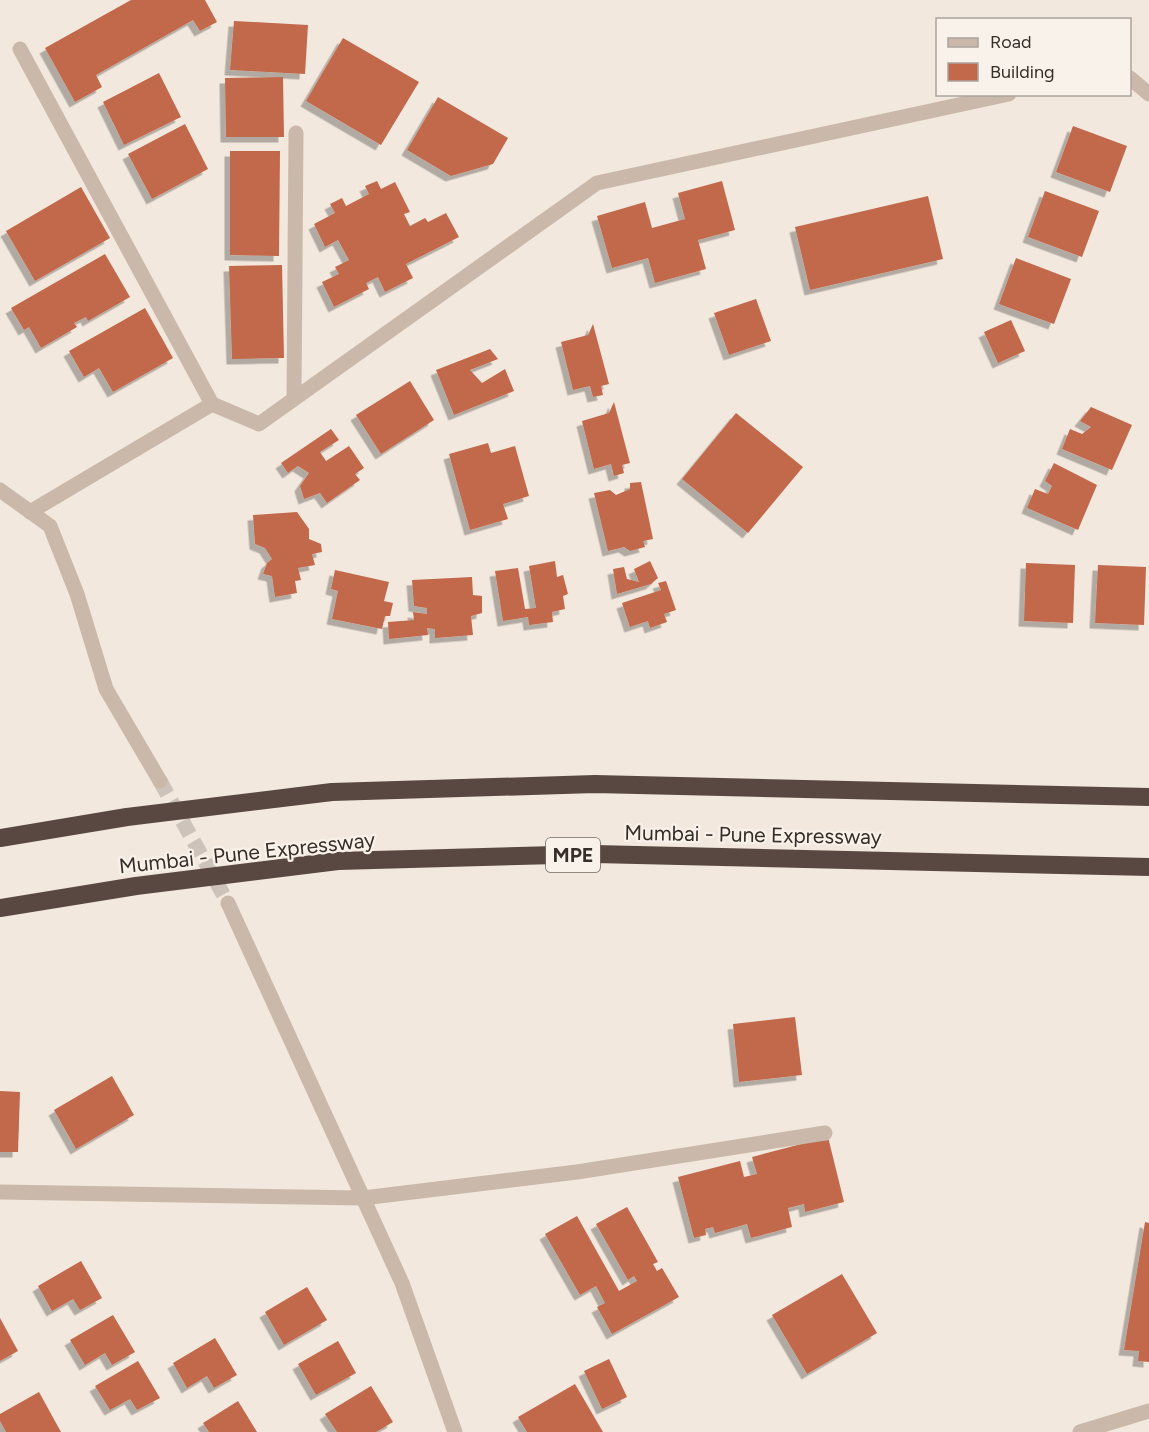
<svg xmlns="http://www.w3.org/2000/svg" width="1149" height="1432" viewBox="0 0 1149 1432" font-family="Figtree,sans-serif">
	<defs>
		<filter id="shadow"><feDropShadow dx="-5.5" dy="5.5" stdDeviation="0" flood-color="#0004"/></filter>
	</defs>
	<rect width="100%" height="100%" fill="#f2e8de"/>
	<g fill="#c2684b" filter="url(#shadow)">
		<polygon points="131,0 205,0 217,22 200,31 193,20 96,75 102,87 75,102 45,48"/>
		<polygon points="234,21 308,25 305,74 230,70"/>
		<polygon points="343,38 419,82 381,145 306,101"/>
		<polygon points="159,73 181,117 124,145 103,102"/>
		<polygon points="283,77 284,137 226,137 225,78"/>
		<polygon points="438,97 508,138 493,164 451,176 407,150"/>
		<polygon points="185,124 208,169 152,199 128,154"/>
		<polygon points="1073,126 1127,146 1110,192 1056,172"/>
		<polygon points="230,151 280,151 279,256 230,255"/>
		<polygon points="377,181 381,189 395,182 410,212 404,214 410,226 425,218 428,222 446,213 459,237 406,264 413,278 385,292 378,277 366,283 369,289 334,307 322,282 339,274 335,267 349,260 338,240 325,247 314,224 335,213 330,204 342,198 346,206 369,194 365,186"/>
		<polygon points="722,181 735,230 698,240 706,269 655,283 648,258 612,268 597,216 645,202 652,228 685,219 678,193"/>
		<polygon points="81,187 110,238 35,281 6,231"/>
		<polygon points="1045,191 1099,211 1082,257 1028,237"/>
		<polygon points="928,196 943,259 810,290 795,227"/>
		<polygon points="105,254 130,297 88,321 86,317 74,323 77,327 41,348 29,327 24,330 11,308"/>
		<polygon points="1016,258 1071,279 1054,324 999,304"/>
		<polygon points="282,265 284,358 232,359 229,266"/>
		<polygon points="756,299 771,341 729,355 714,313"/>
		<polygon points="145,308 173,358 113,392 99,368 84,377 69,351"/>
		<polygon points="1011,320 1025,351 998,363 984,332"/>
		<polygon points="593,324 609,384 601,386 603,395 593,397 590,386 573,390 561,342 588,335"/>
		<polygon points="490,349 498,359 470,370 482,383 505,369 514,391 454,415 436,370"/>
		<polygon points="410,381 434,420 381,454 356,415"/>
		<polygon points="614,402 630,463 622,465 624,473 614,476 611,464 594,469 582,421 609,413"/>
		<polygon points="1091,407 1132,425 1112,470 1062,449 1070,429 1082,434 1091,427 1080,421"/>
		<polygon points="736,413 803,467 748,533 682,479"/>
		<polygon points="331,429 339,440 320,452 326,461 349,446 364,468 355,474 360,480 327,503 320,493 304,499 300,486 309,473 298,466 288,473 281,463"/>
		<polygon points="488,443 491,453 515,446 529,496 503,504 508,519 470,530 449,454"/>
		<polygon points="1054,463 1097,485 1078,530 1027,508 1035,489 1048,494 1052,486 1045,481"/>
		<polygon points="641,482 653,539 643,541 645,547 630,551 624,547 608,551 594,493 610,490 616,495 630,489 630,483"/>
		<polygon points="297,512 309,529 309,539 321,544 322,552 312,554 315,565 298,568 301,580 295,581 297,593 275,597 272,576 263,574 267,563 272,559 265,548 255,544 253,515"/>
		<polygon points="555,561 557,577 563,575 568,594 563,596 565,609 552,612 553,622 529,625 528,617 503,621 495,571 518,568 525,609 536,608 529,566"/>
		<polygon points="650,561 658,578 651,584 617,594 613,569 624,567 627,579 639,582 634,569"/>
		<polygon points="1026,563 1075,565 1073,623 1024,621"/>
		<polygon points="1098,565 1146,567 1144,625 1095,623"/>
		<polygon points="335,570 389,582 384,601 393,603 390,616 385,616 382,629 332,619 338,591 331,589"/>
		<polygon points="472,577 473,595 482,596 482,613 471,616 473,635 435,638 435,629 427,628 428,635 389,639 388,622 414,620 413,612 427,614 427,608 414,606 412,580"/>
		<polygon points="666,581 676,610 664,614 667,622 650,628 648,621 630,627 622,603 661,590 658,583"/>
		<polygon points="795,1017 802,1075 739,1082 733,1024"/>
		<polygon points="112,1076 134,1115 76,1149 54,1110"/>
		<polygon points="0,1091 20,1092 18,1152 0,1152"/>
		<polygon points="828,1137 844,1202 805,1212 804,1204 788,1208 792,1227 751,1238 747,1224 715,1233 713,1227 705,1229 706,1235 694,1238 678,1177 740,1161 744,1177 757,1174 752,1157"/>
		<polygon points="627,1207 658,1262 653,1264 657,1271 662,1268 679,1297 612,1334 597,1307 605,1303 596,1286 580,1295 545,1234 577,1216 619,1291 637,1281 634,1276 628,1280 596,1224"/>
		<polygon points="1145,1222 1149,1223 1149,1362 1138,1361 1139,1351 1124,1350"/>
		<polygon points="81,1261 102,1298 80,1310 73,1299 52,1311 38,1286"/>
		<polygon points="842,1274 877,1333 807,1374 772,1315"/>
		<polygon points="307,1287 327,1320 284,1345 265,1312"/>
		<polygon points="113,1315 135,1352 112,1365 105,1353 85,1365 70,1340"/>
		<polygon points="0,1318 18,1351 0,1361"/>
		<polygon points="215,1338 237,1375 214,1388 207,1376 187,1388 173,1363"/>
		<polygon points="338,1341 356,1373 316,1395 298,1364"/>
		<polygon points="609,1359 627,1397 602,1409 584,1371"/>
		<polygon points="138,1361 160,1398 137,1410 130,1399 110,1410 95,1386"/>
		<polygon points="575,1384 603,1432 527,1432 518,1417"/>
		<polygon points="371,1386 393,1422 376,1432 337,1432 325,1414"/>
		<polygon points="39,1392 61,1432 6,1432 0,1421 0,1414"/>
		<polygon points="238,1401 257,1432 209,1432 203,1423"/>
	</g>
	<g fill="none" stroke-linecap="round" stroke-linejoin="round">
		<polyline stroke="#cdc3ba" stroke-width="15" stroke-dasharray="15 8" stroke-linecap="butt" points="160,781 228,903"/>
		<g stroke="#cab9aa" stroke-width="15">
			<polyline points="20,49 212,404 30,512"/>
			<polyline points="1130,78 1149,94"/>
			<polyline points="294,398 296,133"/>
			<polyline points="212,404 259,424 597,183 1009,94"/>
			<polyline points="0,490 50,526 77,594 106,689 160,781"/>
			<polyline points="228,903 402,1283 455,1432"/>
			<polyline points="0,1192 363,1198 577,1172 825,1133"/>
			<polyline points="1080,1432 1149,1411"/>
		</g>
		<g stroke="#584841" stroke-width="18">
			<polyline points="0,838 127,817 332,792 595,784 1149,797"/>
			<polyline points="0,908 136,886 338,861 595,854 1149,867"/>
		</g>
	</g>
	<g text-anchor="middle" stroke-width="4.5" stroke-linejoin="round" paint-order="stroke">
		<rect fill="#f9f2ea" stroke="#716963" stroke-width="1.5" x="546" y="838" width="54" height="34" rx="4.5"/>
		<g font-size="20" font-weight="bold" fill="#372e29">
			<text x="573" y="862">MPE</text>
		</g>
		<g font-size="21" fill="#372e29" stroke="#f9f2ea">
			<text transform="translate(753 835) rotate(1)" y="7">Mumbai - Pune Expressway</text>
			<text transform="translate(247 853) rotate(-6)" y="7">Mumbai - Pune Expressway</text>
		</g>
	</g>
	<rect x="936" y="18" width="195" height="78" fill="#f9f2ea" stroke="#aba49d" stroke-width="1.5"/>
	<rect x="948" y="38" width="30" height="9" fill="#cab9aa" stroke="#aba49d" stroke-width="1.5"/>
	<text x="990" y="48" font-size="18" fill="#372e29">Road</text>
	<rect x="948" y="63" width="30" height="18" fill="#c2684b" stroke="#aba49d" stroke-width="1.5"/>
	<text x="990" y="78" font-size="18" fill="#372e29">Building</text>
</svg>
